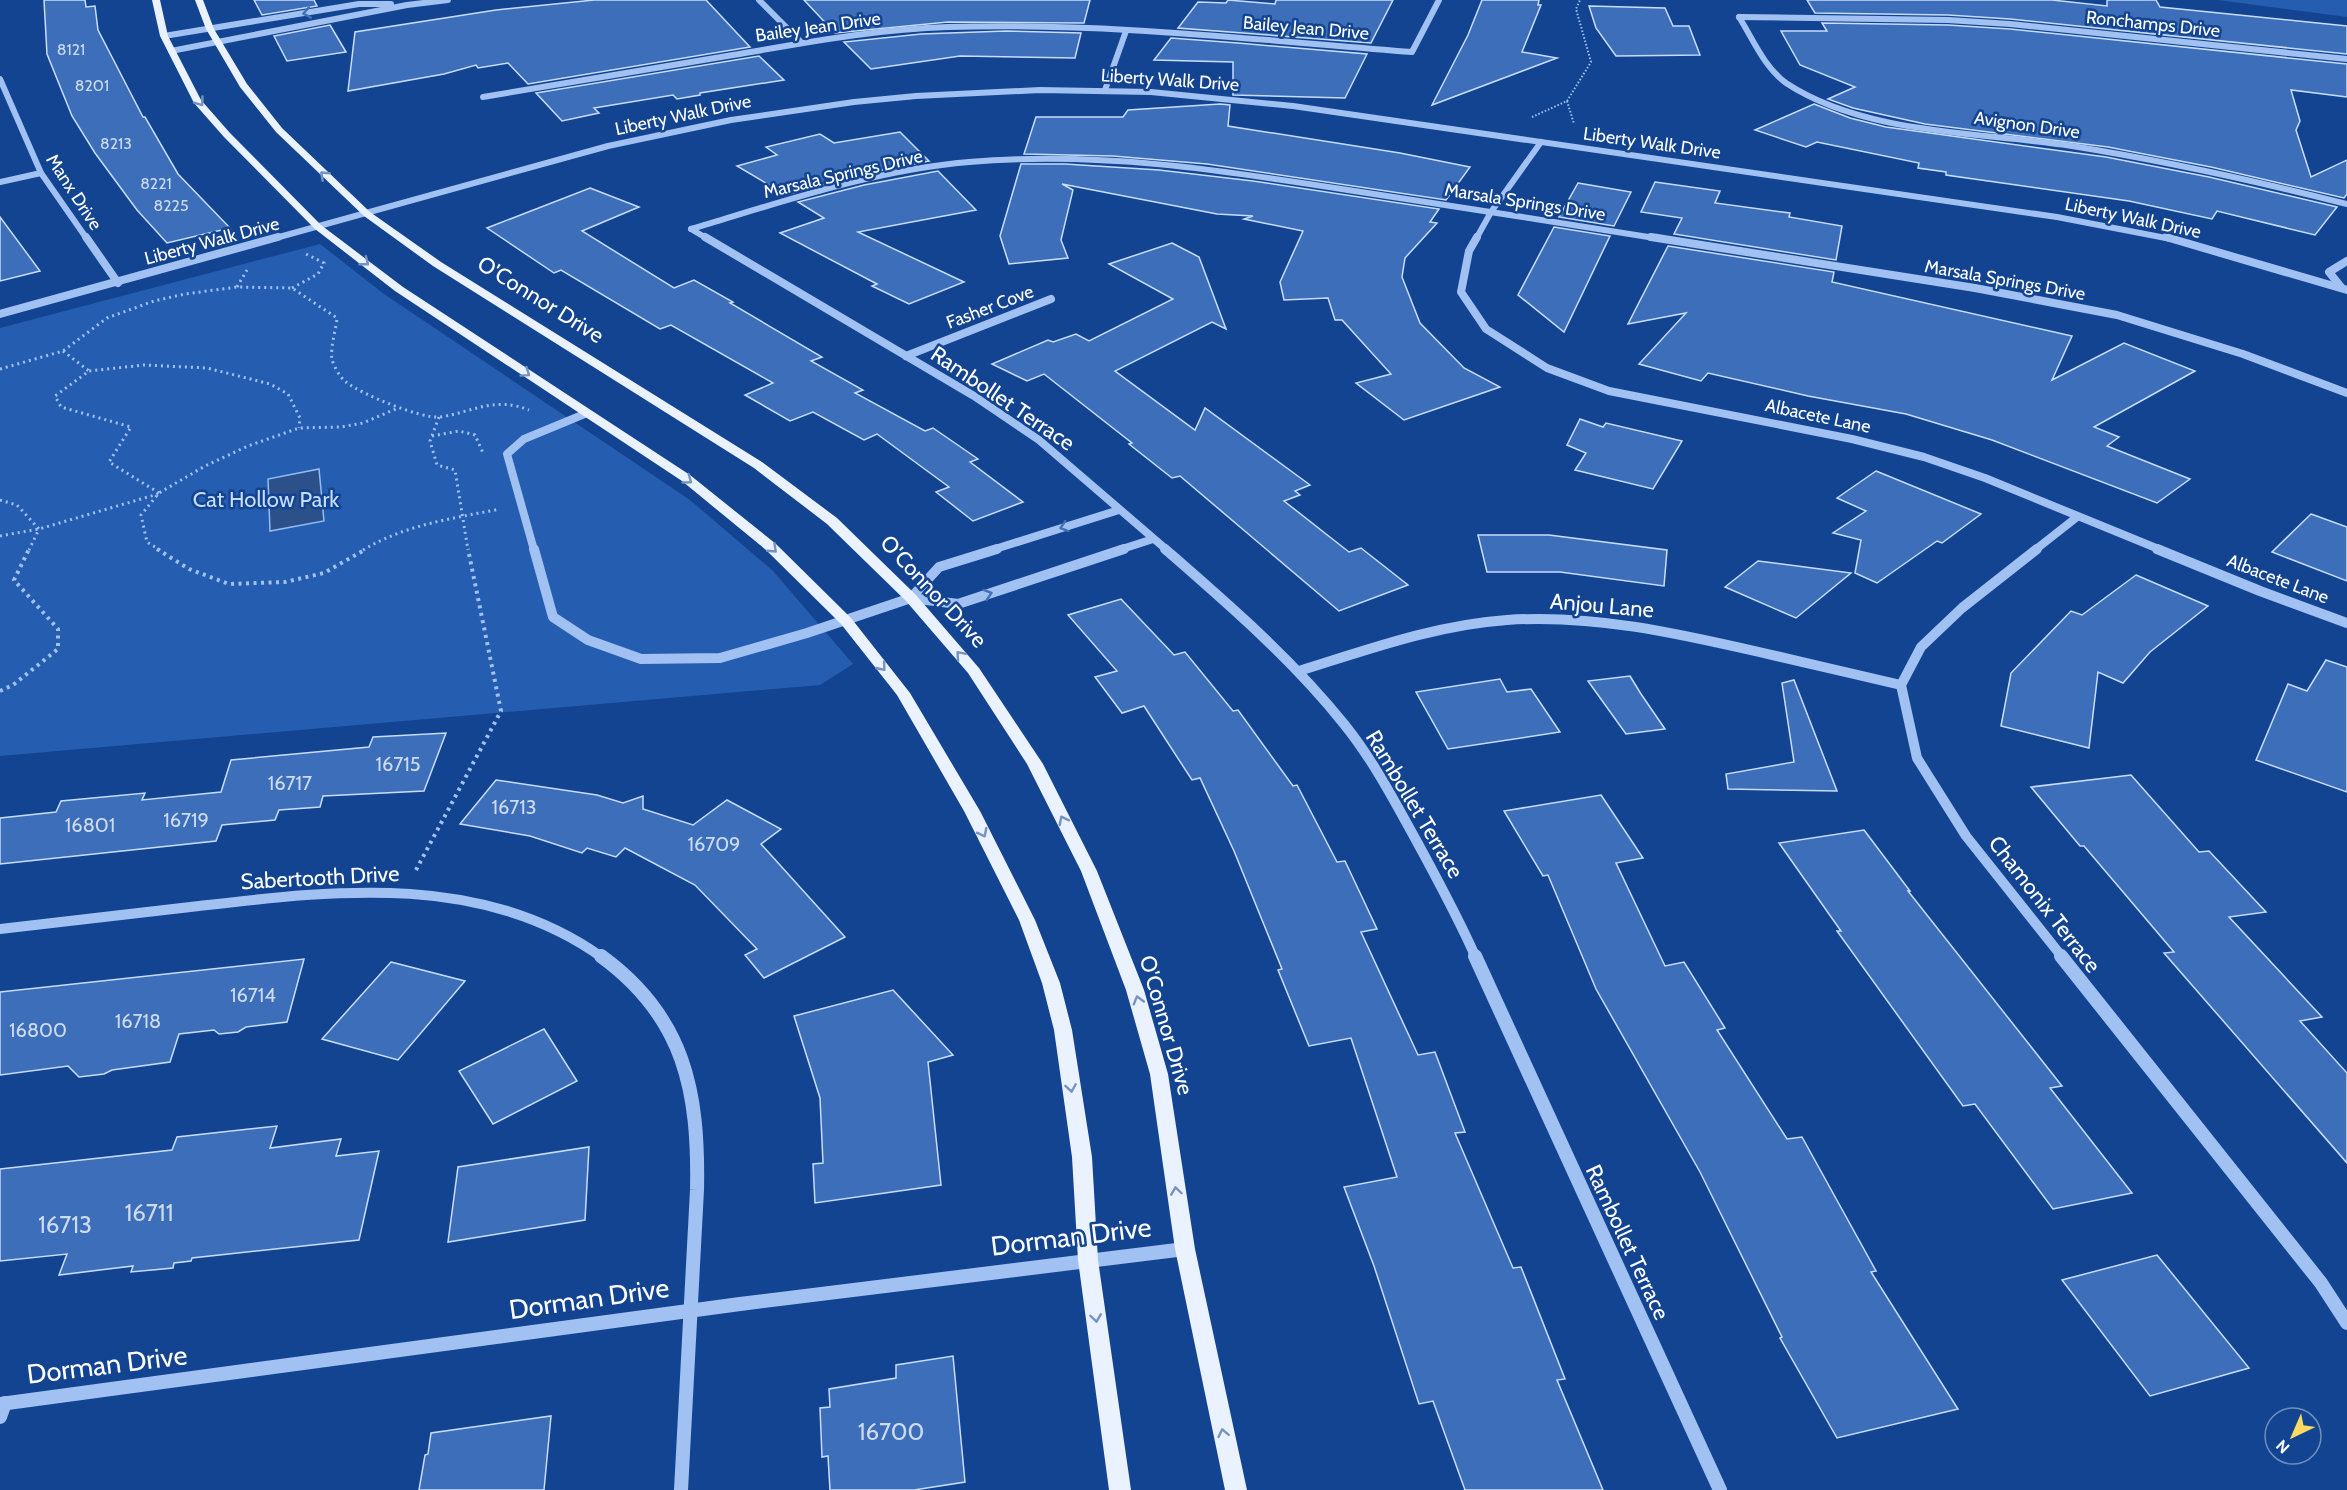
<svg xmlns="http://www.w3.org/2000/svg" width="2347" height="1490" viewBox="0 0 2347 1490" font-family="Cabin,sans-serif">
	<rect width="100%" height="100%" fill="#134492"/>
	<g fill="#255db1">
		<polygon points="2218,0 2347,0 2347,17"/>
		<polygon points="320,244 384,294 690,500 773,571 853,664 820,685 0,756 0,328"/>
	</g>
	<polygon fill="#2c508a" stroke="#93bbf5" stroke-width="1.5" points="319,469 324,521 270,531 268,479"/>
	<g fill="#3c6eba" stroke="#c8ddfc" stroke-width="1.5">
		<polygon points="44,0 85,0 86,7 95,6 98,30 143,117 145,117 178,174 230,228 167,243 137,210 95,153 72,116 47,54"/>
		<polygon points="254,0 314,0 317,6 262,15"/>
		<polygon points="594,0 706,0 750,47 528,84 508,63 478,68 476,65 444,74 348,91 355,32 496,10"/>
		<polygon points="804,0 1090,0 1084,23 948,22 835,33"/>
		<polygon points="1228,0 1275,4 1276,0 1393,0 1371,43 1178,28 1198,2 1226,3"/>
		<polygon points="1482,0 1539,0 1538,5 1541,5 1522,52 1557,58 1432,105 1468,35"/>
		<polygon points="1807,0 2052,0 2107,6 2107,0 2156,0 2160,7 2347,26 2347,54 2010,19 1948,15 1815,13"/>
		<polygon points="1589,6 1665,8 1673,26 1689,26 1700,55 1616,56 1596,28"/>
		<polygon points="1822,23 1948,25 2010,29 2347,64 2347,97 2291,90 2300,121 2296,130 2311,177 2347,160 2347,194 2344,198 2211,167 2108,147 1925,124 1853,108 1828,99 1855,87 1800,65 1781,31 1827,31"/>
		<polygon points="330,25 346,52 287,61 274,36"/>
		<polygon points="1006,31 1081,33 1075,58 960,56 871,69 844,42 921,34"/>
		<polygon points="1171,38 1238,43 1367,54 1345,98 1233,95 1233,62 1154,60"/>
		<polygon points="759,56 784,80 700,93 700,95 677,99 673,95 594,108 599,113 562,121 536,93"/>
		<polygon points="1220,104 1230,105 1228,126 1400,153 1470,167 1446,200 1207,164 1113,156 1024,154 1036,117 1123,117 1128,110"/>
		<polygon points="1814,104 1850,118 1886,127 2106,157 2209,177 2337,207 2315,235 2217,211 2212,219 2129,201 1946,175 1946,172 1918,168 1919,163 1817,142 1806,147 1755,130"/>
		<polygon points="900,132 929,161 862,174 786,195 737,166 777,155 766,147 820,134 834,143"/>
		<polygon points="1021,164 1065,164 1159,170 1253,181 1439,209 1430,222 1437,223 1405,258 1402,277 1420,323 1464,368 1500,387 1404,420 1356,383 1391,374 1342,320 1335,320 1328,298 1284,300 1280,282 1303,231 1244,219 1253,216 1217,214 1062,184 1073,190 1061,240 1068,258 1009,264 1000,236"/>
		<polygon points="938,171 976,210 858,232 964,282 909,304 872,286 877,284 780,233 824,218 798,202 864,185"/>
		<polygon points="1655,182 1720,191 1715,203 1790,213 1789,217 1842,226 1836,260 1674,234 1682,218 1641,212"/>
		<polygon points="1578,183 1631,192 1614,226 1559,217"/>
		<polygon points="590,188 639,207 582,231 674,288 694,280 733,302 730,303 822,357 811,361 863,390 855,393 925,431 933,428 978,459 970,462 1023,502 973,521 936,492 949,487 877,434 864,440 813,412 790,421 745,395 773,383 671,325 660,329 561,270 554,273 487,228"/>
		<polygon points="0,217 40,271 0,281"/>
		<polygon points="1554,227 1610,236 1564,332 1518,295"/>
		<polygon points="1172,243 1199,257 1226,329 1212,322 1115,371 1195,430 1205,408 1310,485 1295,491 1300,495 1284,501 1349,552 1361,548 1408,585 1339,611 1180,476 1172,478 1129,444 1132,443 1044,374 1027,381 992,364 1048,340 1053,342 1076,334 1089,341 1173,299 1109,264"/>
		<polygon points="1668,246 1834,272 1832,282 2072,336 2052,380 2124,343 2195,371 2094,427 2119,437 2107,446 2190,479 2157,503 1992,440 1906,414 1808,396 1708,373 1701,381 1639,364 1686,313 1628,324"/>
		<polygon points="1580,419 1603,427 1606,423 1682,441 1653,489 1575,470 1586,453 1567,445"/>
		<polygon points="1876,471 1981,514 1942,543 1937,541 1877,583 1855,573 1861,540 1833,533 1866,511 1837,498"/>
		<polygon points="2311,514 2347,527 2347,581 2272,552"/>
		<polygon points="1478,535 1549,535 1667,550 1664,586 1560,572 1487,572"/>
		<polygon points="1758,561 1851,573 1796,618 1725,587"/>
		<polygon points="2136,575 2208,606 2150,652 2123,683 2098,672 2089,748 2001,726 2011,673 2071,611 2082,615"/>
		<polygon points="1121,599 1174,655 1185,652 1233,711 1238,710 1293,786 1297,785 1337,862 1345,861 1377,929 1361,932 1418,1055 1435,1052 1465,1132 1455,1133 1513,1268 1521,1267 1565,1379 1557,1380 1603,1490 1465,1490 1433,1401 1419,1404 1374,1266 1344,1187 1397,1177 1351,1038 1309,1046 1278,970 1282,969 1234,851 1200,778 1192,780 1144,706 1122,713 1095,677 1117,671 1068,615"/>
		<polygon points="2326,660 2347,667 2347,792 2256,760 2288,684 2307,691"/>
		<polygon points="1630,676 1641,694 1665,729 1626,734 1588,681"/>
		<polygon points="1500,679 1507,692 1531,689 1560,732 1448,749 1416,692"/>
		<polygon points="1794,680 1837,791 1728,789 1726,774 1794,762 1782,683"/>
		<polygon points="446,733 424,791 323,796 320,807 279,810 275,820 222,825 216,841 0,864 0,818 56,812 61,801 145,793 142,800 221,792 231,760 369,747 373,737"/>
		<polygon points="2131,775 2199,852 2209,851 2266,912 2229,917 2322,1017 2300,1021 2347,1073 2347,1163 2164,953 2174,952 2084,846 2080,846 2031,787"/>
		<polygon points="496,780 597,795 623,803 643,796 643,809 693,825 727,800 781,829 761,844 845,937 764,978 745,955 757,949 695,885 625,848 616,857 587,848 582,853 530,836 460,824"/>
		<polygon points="1601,795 1643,858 1616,863 1665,966 1684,962 1725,1028 1717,1030 1787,1139 1802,1137 1876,1271 1871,1272 1958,1409 1837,1438 1780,1338 1782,1337 1700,1172 1596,989 1548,875 1543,876 1504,811"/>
		<polygon points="1864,830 1910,891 1908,891 2062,1086 2050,1088 2132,1193 2053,1209 1975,1104 1963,1106 1837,931 1841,931 1779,843"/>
		<polygon points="304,959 287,1022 246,1027 238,1032 219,1034 214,1030 179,1034 170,1062 112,1070 104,1074 79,1077 68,1066 0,1075 0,992"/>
		<polygon points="391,962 465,981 398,1060 322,1039"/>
		<polygon points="893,990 953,1055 928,1062 941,1185 815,1203 813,1164 823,1163 820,1098 794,1016"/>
		<polygon points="544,1029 577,1081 493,1124 459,1071"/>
		<polygon points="277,1126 270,1148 341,1139 336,1156 379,1151 359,1240 192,1258 191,1261 174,1263 173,1268 131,1272 133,1266 59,1275 67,1254 0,1261 0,1169 172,1150 177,1137"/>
		<polygon points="589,1147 585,1220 448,1242 458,1167"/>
		<polygon points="2157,1255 2249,1368 2150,1396 2062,1280"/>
		<polygon points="953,1356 965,1482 914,1490 830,1490 828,1456 822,1457 820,1408 830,1407 829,1389 896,1378 896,1365"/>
		<polygon points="551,1416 544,1490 419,1490 425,1455 428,1454 431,1433"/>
	</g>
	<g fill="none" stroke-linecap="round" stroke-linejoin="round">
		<g stroke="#a1c1f2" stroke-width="2" stroke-dasharray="1.5 2" stroke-linecap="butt">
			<polyline points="1567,101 1574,124"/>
			<polyline points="1532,117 1567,101 1591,62 1576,9 1580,0"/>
		</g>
		<g stroke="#a1c1f2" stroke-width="3" stroke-dasharray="2 4" stroke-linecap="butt">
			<polyline points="237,287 247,270"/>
			<polyline points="292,288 318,274 324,263 304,253"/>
			<polyline points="63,351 89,371"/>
			<path d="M 0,369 L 63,351 L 107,318 L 154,301 L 185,294 L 237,287 L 292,288 L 337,318 C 336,330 330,347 332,359 C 333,365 341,379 346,382 C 361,394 421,419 440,417 C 473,412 494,396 529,410"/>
			<polyline points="439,417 430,441 437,465 455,470 468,550"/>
			<polyline points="432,436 459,431 475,435 483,453"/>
			<polyline points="159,493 109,462 131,427 61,407 55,396 89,371 144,365 207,368 270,384 288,394 300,418 299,428"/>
			<polyline points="0,500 17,505 39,529 29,550"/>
			<polyline points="0,536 39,529 158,494"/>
			<polyline points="160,550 147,542 141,515 159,493 205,466 248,446 299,428 341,427 363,423 398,408"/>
			<path d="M 363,550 C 407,524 451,519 500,509"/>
		</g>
		<g stroke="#a1c1f2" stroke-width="4" stroke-dasharray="3 4.5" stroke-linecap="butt">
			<polyline points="157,549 189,569 229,584 285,582 324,573 366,549"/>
			<polyline points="0,691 13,685 58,649 58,629 14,580 29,549"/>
			<polyline points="416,870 501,711 468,549"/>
		</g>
		<g stroke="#a1c1f2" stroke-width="6">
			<polyline points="759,0 802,43"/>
			<path d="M 1739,17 C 1753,39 1764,67 1786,83 C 1865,135 1981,132 2072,146 C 2165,161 2256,181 2347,204"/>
			<polyline points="1739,17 1948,20 2010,24 2347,59"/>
			<polyline points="164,36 359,4 391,4"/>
			<polyline points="171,51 407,5 448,0"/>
			<polyline points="0,79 41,173 87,239"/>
			<polyline points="1105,90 1126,31"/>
			<path d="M 483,97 C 566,83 650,69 733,55 C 804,43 876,29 948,27 C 1102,22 1258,40 1412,52 L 1439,0"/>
			<polyline points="0,182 41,173"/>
			<path d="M 691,229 C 782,202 874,170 969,162 C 1099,151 1221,170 1348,190 C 1452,206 1557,222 1661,239"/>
			<polyline points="691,229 708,239"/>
			<polyline points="272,239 608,146 731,120 854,102 916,96 1040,90 1151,92 1293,106 2057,217 2171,239"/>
			<polyline points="1476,239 1491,212 1541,142"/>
		</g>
		<g stroke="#a1c1f2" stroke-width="8">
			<polyline points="86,237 118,283"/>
			<polyline points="705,237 974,396 1039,440 1167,550"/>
			<polyline points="1477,237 1469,251 1461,292 1486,329 1547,368 1609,391 1852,439 1924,457 1985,478 2161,550"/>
			<polyline points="1651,237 1975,288 2117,315 2243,354 2347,393"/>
			<polyline points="2166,237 2347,290"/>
			<polyline points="2341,287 2329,272 2347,261"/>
			<polyline points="0,314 278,237"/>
			<polyline points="906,356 1051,299"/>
			<polyline points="534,550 507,454 524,439 587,413"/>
			<polyline points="992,550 1119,510"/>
			<polyline points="1119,550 1153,539"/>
			<polyline points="2035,550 2077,517"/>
		</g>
		<g stroke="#a1c1f2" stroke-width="10">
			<polyline points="534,549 553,617 588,640 641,659 720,658 807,633 911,598 958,604 1124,549"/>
			<path d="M 1165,549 C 1228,604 1291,658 1344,724 C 1373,760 1394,800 1416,840 C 1437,879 1458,917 1476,958"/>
			<polyline points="2037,549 1962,608 1921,647 1901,685 1917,758 1966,836 2063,958"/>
			<polyline points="2157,549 2260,591 2347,623"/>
			<polyline points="911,598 939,567 997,549"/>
			<path d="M 1299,671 C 1367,650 1435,625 1507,620 C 1592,614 1676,633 1759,652 C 1806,663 1854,674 1901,685"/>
			<path d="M 0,929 C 66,921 133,914 199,906 C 337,890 484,872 603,958"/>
		</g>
		<g stroke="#a1c1f2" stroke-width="14">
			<path d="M 601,956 C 685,1017 699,1092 697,1190 L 681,1490"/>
			<polyline points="1475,956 1720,1490"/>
			<polyline points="2061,956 2321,1283 2347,1323"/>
			<polyline points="0,1404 740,1304 1185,1249"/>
			<polyline points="0,1417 5,1403"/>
		</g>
		<g fill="#ebf2ff" fill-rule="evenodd">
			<polygon points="152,0 160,0 168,36 201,100 230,133 321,225 403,287 690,475 776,544 851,618 910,693 980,811 1035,920 1060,983 1072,1030 1092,1157 1098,1260 1131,1490 1109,1490 1078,1260 1072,1157 1054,1030 1042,983 1019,920 964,811 897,695 841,624 766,550 682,481 395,291 315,229 224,137 194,103 160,36"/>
			<polygon points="195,0 203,0 214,29 247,84 282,128 370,212 441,262 762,462 837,518 916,595 979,668 1043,764 1097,871 1144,990 1168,1074 1195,1249 1247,1490 1225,1490 1175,1249 1150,1074 1126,990 1081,871 1027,764 968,673 906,601 827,524 754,468 433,266 364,216 276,132 240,87 206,29"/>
		</g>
	</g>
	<defs><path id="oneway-chevron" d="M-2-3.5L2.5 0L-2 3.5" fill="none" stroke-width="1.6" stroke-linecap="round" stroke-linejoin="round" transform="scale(1.5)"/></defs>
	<g stroke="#4570b4">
		<use href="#oneway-chevron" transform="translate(307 13) rotate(170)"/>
		<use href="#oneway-chevron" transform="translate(1064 527) rotate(162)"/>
		<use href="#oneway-chevron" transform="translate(988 594) rotate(-18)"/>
	</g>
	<g stroke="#7492c3">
		<use href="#oneway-chevron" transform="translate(200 102) rotate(54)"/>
		<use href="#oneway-chevron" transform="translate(324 175) rotate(-137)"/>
		<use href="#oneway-chevron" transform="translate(365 262) rotate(38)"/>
		<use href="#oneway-chevron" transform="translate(526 373) rotate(34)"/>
		<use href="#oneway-chevron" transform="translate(688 480) rotate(36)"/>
		<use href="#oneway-chevron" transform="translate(773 549) rotate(43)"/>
		<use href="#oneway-chevron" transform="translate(960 655) rotate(-131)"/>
		<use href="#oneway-chevron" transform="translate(882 667) rotate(51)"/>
		<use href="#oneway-chevron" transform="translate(1063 820) rotate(-117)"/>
		<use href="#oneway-chevron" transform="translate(983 833) rotate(63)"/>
		<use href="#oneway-chevron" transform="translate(1138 1000) rotate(-106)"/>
		<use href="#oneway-chevron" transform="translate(1071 1088) rotate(81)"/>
		<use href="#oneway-chevron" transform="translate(1176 1191) rotate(-98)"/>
		<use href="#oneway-chevron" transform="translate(1096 1318) rotate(82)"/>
		<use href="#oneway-chevron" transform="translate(1223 1433) rotate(-102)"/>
	</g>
	<g text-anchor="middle" stroke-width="5" stroke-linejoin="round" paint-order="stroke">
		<g font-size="16" fill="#cedbee">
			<text x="71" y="55">8121</text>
			<text x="92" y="91">8201</text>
			<text x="116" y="149">8213</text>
			<text x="156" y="189">8221</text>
			<text x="171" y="211">8225</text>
		</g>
		<g font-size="18" fill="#fff" stroke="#134492">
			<text transform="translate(2153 24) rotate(6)" y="6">Ronchamps Drive</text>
			<text transform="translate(818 27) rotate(-8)" y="6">Bailey Jean Drive</text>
			<text transform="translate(1306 28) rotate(5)" y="6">Bailey Jean Drive</text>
			<text transform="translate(1170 80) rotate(4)" y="6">Liberty Walk Drive</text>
			<text transform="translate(683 115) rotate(-12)" y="6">Liberty Walk Drive</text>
			<text transform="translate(2027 125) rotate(8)" y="6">Avignon Drive</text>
			<text transform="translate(1652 143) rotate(8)" y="6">Liberty Walk Drive</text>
			<text transform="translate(843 174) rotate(-13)" y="6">Marsala Springs Drive</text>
			<text transform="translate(74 192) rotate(57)" y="6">Manx Drive</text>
			<text transform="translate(1525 202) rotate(9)" y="6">Marsala Springs Drive</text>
			<text transform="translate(2133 218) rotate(12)" y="6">Liberty Walk Drive</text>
			<text transform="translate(212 241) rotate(-15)" y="6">Liberty Walk Drive</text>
			<text transform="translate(2005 280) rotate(10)" y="6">Marsala Springs Drive</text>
			<text transform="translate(990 307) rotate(-21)" y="6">Fasher Cove</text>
			<text transform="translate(1818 416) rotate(12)" y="6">Albacete Lane</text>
			<text transform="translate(2278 579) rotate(21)" y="6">Albacete Lane</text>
		</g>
		<g font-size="20" fill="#cedbee">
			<text x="398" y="771">16715</text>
			<text x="290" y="790">16717</text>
			<text x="514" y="814">16713</text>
			<text x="186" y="827">16719</text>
			<text x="90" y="832">16801</text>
			<text x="714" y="851">16709</text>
			<text x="253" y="1002">16714</text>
			<text x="138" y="1028">16718</text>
			<text x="38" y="1037">16800</text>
		</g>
		<g font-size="22" fill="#fff" stroke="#134492">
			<text transform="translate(541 299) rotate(32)" y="8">O'Connor Drive</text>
			<text transform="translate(1003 398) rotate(34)" y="8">Rambollet Terrace</text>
			<text transform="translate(934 591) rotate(47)" y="8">O'Connor Drive</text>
			<text transform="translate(1602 605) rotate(5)" y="8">Anjou Lane</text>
			<text transform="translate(1415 804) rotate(59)" y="8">Rambollet Terrace</text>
			<text transform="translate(320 877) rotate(-3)" y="8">Sabertooth Drive</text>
			<text transform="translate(2045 904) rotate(52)" y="8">Chamonix Terrace</text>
			<text transform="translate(1167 1025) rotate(74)" y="8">O'Connor Drive</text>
			<text transform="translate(1628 1242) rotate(65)" y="8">Rambollet Terrace</text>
		</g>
		<g font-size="22" fill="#c8ddfc" stroke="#134492">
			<text x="266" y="507">Cat Hollow Park</text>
		</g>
		<g font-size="24" fill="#cedbee">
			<text x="149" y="1221">16711</text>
			<text x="65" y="1233">16713</text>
			<text x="891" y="1440">16700</text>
		</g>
		<g font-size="27" fill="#fff" stroke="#134492">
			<text transform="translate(1071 1237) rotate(-7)" y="9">Dorman Drive</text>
			<text transform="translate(589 1299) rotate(-8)" y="9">Dorman Drive</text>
			<text transform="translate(107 1365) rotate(-7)" y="9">Dorman Drive</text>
		</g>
	</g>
	<g transform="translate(2293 1436) rotate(224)"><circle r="28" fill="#134492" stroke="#718fbe" stroke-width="1.5"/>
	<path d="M0-4.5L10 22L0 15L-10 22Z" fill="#ffda61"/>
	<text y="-9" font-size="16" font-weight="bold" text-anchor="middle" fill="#ffffff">N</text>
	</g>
</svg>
